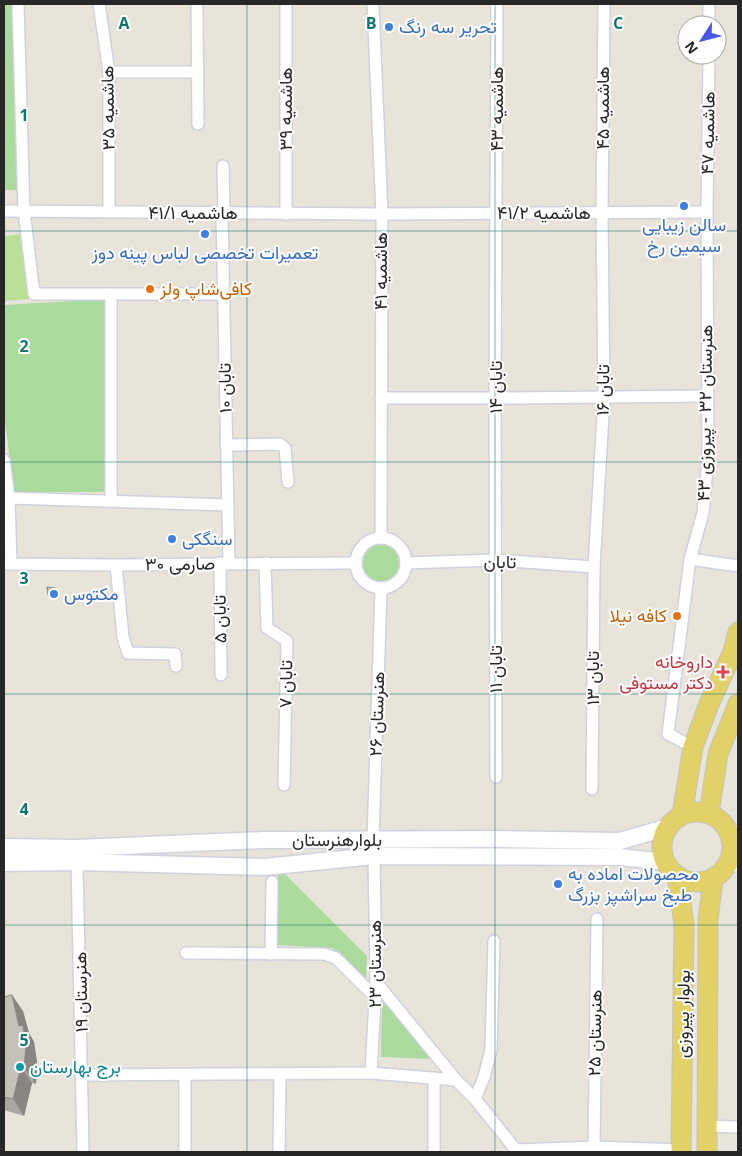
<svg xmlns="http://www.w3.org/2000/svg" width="742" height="1156" viewBox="0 0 742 1156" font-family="'Open Sans',Vazirmatn,sans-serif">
	<rect width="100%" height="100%" fill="#e8e4da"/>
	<g fill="#aada9c">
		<polygon points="4,4 14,4 19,190 4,190"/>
		<polygon points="105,299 105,492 14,492 4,412 4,305"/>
		<circle cx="381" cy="563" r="18"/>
		<polygon points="278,873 285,874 367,956 366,983 333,948 277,945"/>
		<polygon points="382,1001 433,1059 381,1057"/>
	</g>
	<polygon fill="#bae098" points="23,234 29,299 4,301 4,236"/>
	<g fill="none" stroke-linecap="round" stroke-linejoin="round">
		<defs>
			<g id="minor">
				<polyline points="18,4 24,211 34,294 224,294"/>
				<polyline points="99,4 109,72 109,212"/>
				<polyline points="197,4 198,124"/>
				<polyline points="373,4 382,214 381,538"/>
				<polyline points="709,25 709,4"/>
				<polyline points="109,72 198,72"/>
				<polyline points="223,166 224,213"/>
				<polyline points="4,211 382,214 707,212"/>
				<polyline points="222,213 229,563"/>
				<polyline points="286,214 286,4"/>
				<polyline points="111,294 111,501"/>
				<polyline points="381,398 495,398 707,396"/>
				<polyline points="226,445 280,444 285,448 288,482"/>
				<polyline points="4,460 9,498 11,564"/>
				<polyline points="9,498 228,505"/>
				<circle cx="381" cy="563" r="25"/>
				<polyline points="690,559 738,566"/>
				<polyline points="220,563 221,675"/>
				<polyline points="265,563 267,628 287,641 284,785"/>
				<polyline points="406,563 496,560 594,567"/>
				<polyline points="4,564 116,565 356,563"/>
				<polyline points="116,565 123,637 128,653 175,654 176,666"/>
				<polyline points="693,747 668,734 690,559 703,513 708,458 707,212 709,55"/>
				<polyline points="496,777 495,398 497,4"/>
				<polyline points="592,789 594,567 604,398 602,213 604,4"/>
				<polyline points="373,840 381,588"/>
				<polyline points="77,862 83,1152"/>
				<polyline points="186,953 324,954 336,958 376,998"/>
				<polyline points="271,954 272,882"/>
				<polyline points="376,982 456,1080 475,1099 516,1150 516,1152"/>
				<polyline points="371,1073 376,982 374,856"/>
				<polyline points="83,1075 371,1073 456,1080"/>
				<polyline points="185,1075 185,1152"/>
				<polyline points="434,1078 434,1152"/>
				<polyline points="475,1099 484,1077 491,1050 494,941"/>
				<polyline points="708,1126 738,1127"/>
				<polyline points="594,1147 597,919"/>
				<polyline points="516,1150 594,1147 681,1150"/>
				<polyline points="279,1152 280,1074"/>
			</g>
			<g id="secondary">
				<polyline points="729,832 738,834"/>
				<polyline points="4,847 77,848 263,840 496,839 620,841 668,827"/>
				<polyline points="4,863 77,862 264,867 374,856 620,857 665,862"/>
				<polyline points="728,865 738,862"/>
			</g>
			<g id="primary">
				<circle cx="697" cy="847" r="35"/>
				<polyline points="709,813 718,754 738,704"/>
				<polyline points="682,815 693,747 709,704 732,654 738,632"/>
				<polyline points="677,877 684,924 681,1152"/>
				<polyline points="707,1152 708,920 713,879"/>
			</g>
		</defs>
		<use href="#minor" stroke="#d0d1df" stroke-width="14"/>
		<use href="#secondary" stroke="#d0d1df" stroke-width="19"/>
		<use href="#primary" stroke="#c3c3c3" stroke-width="21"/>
		<use href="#minor" stroke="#fff" stroke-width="11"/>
		<use href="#secondary" stroke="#fff" stroke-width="16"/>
		<use href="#primary" stroke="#e1d167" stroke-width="19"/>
	</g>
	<g fill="#a9a5a0">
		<polygon points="57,591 59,598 50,598 48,595"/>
		<polygon points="4,997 23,1011 29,1033 34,1042 37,1062 36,1084 32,1083 24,1116 4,1110"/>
	</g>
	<g fill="#898682">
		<polygon points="55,588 57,591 59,598 57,595"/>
		<polygon points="12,995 23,1011 29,1033 34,1042 37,1062 36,1084 24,1068 19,1026"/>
		<polygon points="21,1067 32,1083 24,1116 13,1099"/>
	</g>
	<g fill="#c4c0ba" stroke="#898682">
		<polygon points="47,587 55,588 57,595 48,595"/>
		<polygon points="12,995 19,1026 23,1025 26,1046 24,1068 21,1067 13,1099 4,1097 4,997"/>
	</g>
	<path fill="none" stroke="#0f766e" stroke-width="1" stroke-opacity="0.55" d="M 247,4 L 247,1152M 495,4 L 495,1152M 4,231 L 738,231M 4,462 L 738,462M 4,694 L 738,694M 4,925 L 738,925"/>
	<g fill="#3f7fe0" stroke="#fff" stroke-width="2">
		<circle cx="389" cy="27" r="5"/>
		<circle cx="684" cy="206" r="5"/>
		<circle cx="205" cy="234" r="5"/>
		<circle cx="172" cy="539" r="5"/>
		<circle cx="54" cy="594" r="5"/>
		<circle cx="558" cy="884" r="5"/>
	</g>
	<g fill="#e8710a" stroke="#fff" stroke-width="2">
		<circle cx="150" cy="289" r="5"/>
		<circle cx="677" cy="616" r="5"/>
	</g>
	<path fill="#e0444e" stroke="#fff" stroke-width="2" d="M720.5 664.5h5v5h5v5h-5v5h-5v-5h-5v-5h5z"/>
	<circle fill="#0f9aa8" stroke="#fff" stroke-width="2" cx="20" cy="1067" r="5"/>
	<g text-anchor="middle" stroke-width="4" stroke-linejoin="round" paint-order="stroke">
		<g font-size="18" fill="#366cbe" stroke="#fff" text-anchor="start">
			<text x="399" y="33">تحریر سه رنگ</text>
			<text x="684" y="231" text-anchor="middle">سالن زیبایی<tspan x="684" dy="21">سیمین رخ</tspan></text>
			<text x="205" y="259" text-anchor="middle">تعمیرات تخصصی لباس پینه دوز</text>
			<text x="182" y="545">سنگکی</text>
			<text x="64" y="600">مکتوس</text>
			<text x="568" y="880">محصولات اماده به<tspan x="568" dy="21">طبخ سراشپز بزرگ</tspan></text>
		</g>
		<g font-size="18" fill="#272727" stroke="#fff">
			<text transform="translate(108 108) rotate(-91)" y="6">هاشمیه ۳۵</text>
			<text transform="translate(603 108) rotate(-90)" y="6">هاشمیه ۴۵</text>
			<text transform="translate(286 109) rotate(-90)" y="6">هاشمیه ۳۹</text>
			<text transform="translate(497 109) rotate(-90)" y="6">هاشمیه ۴۳</text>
			<text transform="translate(708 133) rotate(-89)" y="6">هاشمیه ۴۷</text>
			<text x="193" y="219">هاشمیه ۴۱/۱</text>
			<text x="544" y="219">هاشمیه ۴۱/۲</text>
			<text transform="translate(381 271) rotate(-90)" y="6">هاشمیه ۴۱</text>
			<text transform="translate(496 387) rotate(-90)" y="6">تابان ۱۴</text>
			<text transform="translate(225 388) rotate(-91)" y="6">تابان ۱۰</text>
			<text transform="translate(603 390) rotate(-89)" y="6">تابان ۱۶</text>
			<text transform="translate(705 413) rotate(-89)" y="6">هنرستان ۳۲ - پیروزی ۴۳</text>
			<text transform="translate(500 562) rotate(1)" y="6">تابان</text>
			<text transform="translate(180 564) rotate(-1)" y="6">صارمی ۳۰</text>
			<text transform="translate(220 619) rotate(-91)" y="6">تابان ۵</text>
			<text transform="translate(496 669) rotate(-90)" y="6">تابان ۱۱</text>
			<text transform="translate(593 678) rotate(-90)" y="6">تابان ۱۳</text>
			<text transform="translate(286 684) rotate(-89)" y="6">تابان ۷</text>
			<text transform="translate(377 714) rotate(-88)" y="6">هنرستان ۲۶</text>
			<text x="337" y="846">بلوارهنرستان</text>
			<text transform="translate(375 964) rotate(-90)" y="6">هنرستان ۲۳</text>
			<text transform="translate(81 992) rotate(-91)" y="6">هنرستان ۱۹</text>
			<text transform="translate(683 1014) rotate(-89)" y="6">بولوار پیروزی</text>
			<text transform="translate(595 1033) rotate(-89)" y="6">هنرستان ۲۵</text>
		</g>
		<g font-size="18" fill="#c56008" stroke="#fff" text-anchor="start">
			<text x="160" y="295">کافی‌شاپ ولز</text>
			<text x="667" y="622" text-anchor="end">کافه نیلا</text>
		</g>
		<g font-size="18" fill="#be3a42" stroke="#fff" text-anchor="end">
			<text x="713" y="668">داروخانه<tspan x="713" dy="21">دکتر مستوفی</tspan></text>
		</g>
		<g font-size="18" fill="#0d838f" stroke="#fff" text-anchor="start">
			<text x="30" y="1073">برج بهارستان</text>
		</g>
	</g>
	<g font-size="16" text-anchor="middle" font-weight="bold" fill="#0f766e" stroke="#fff" stroke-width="4" stroke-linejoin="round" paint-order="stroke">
		<text x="124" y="29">A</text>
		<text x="371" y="29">B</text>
		<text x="618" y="29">C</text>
		<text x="24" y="121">1</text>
		<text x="24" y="352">2</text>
		<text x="24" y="584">3</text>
		<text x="24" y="815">4</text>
		<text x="24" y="1046">5</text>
	</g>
	<rect width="742" height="1156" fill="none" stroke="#272727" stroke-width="10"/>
	<g transform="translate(702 40) rotate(234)"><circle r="24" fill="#ffffff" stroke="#a9a9a9"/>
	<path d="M0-4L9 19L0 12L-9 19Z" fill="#4a56e6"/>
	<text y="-8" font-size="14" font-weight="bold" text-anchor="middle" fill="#272727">N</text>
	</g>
</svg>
